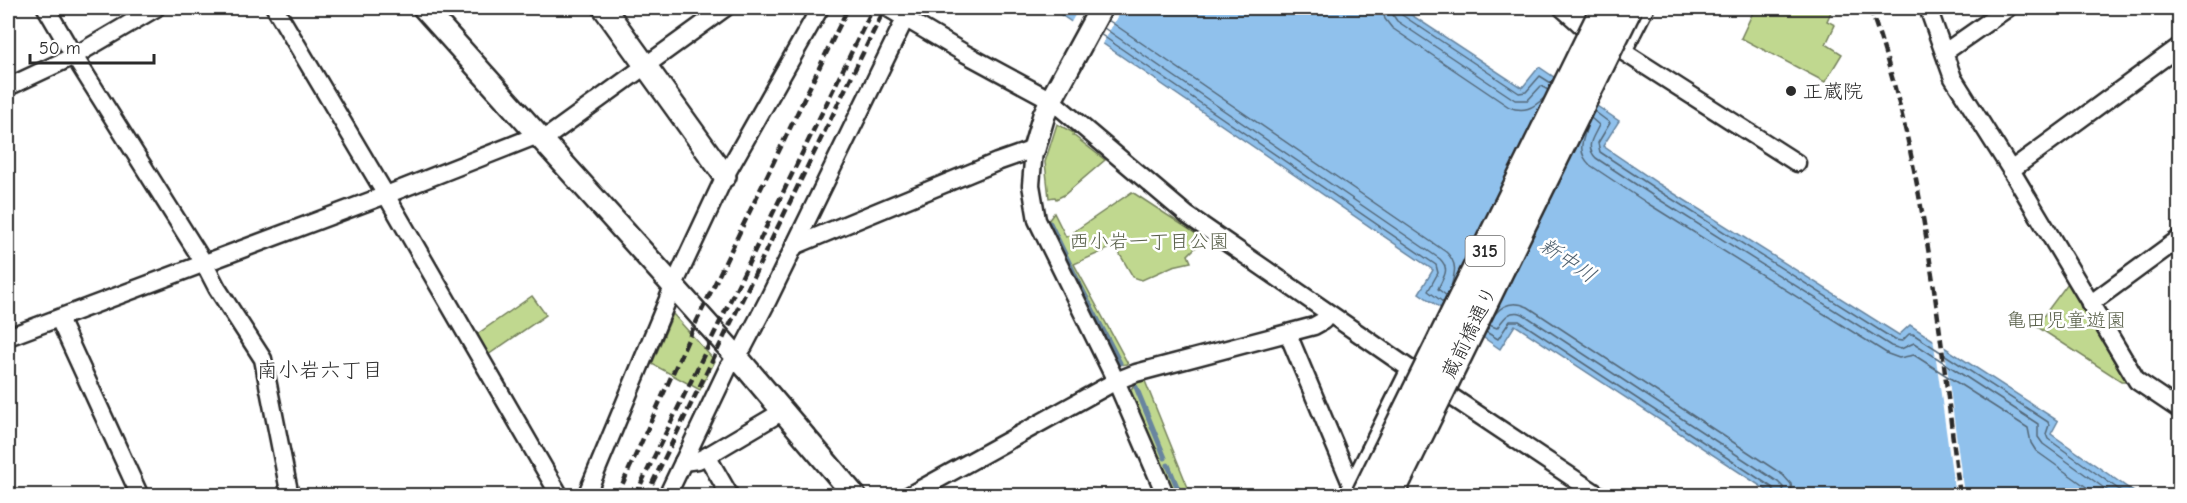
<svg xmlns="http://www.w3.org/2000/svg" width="2187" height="503" viewBox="0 0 2187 503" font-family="'Comic Neue','Klee One',sans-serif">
	<rect width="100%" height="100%" fill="#fff"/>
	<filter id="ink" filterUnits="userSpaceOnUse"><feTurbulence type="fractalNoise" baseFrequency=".0167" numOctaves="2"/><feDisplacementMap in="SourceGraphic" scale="12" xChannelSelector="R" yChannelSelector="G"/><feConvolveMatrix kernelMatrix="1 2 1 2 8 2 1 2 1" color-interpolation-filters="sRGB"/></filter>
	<g filter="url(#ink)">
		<g fill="#c0d88f" stroke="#76825d" stroke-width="1.5">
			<polygon points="1755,8 1822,8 1831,12 1827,21 1835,25 1826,44 1842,54 1825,82 1741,38"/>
			<polygon points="1057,124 1074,133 1073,135 1105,160 1064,195 1056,199 1055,197 1049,198 1045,162"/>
			<polygon points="1132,192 1204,239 1188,255 1191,262 1173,266 1142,280 1133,277 1115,246 1074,264 1128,364 1119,365 1048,226 1048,221 1054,213 1066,237"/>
			<polygon points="2068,283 2129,381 2121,381 2036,326"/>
			<polygon points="532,296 546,315 485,357 473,337"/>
			<polygon points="673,314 715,361 700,390 652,364"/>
			<polygon points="1145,381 1191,495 1173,495 1130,391 1135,383"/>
		</g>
		<polygon fill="#90c1ec" stroke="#68859f" stroke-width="1.5" points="1051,8 1401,8 1522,88 1539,67 1619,121 1603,146 1659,184 1899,335 1910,325 2058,421 2051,434 2138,495 1774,495 1515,325 1500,349 1419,293 1433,270"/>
		<g fill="#fff">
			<polygon points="1079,8 1122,8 1101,46 1070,24"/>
			<polygon points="1933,337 1944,343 1964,495 1955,495"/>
		</g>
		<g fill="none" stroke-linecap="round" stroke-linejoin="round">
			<g stroke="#536778" stroke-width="1.5">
				<path d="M 1382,8 L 1385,19 L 1392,28 L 1509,107 C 1524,113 1533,108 1544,98"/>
				<polyline points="1391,8 1393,15 1397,21 1515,100 1528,100 1541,86 1548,90"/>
				<polyline points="1399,8 1402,15 1519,93 1526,92 1540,76 1551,83"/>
				<path d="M 1108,20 L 1446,252 C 1458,263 1455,273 1451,287"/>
				<path d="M 1104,28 L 1440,259 C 1451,270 1443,277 1438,289 L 1447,296"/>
				<polyline points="1100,34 1436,265 1438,273 1428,291 1443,302"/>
				<polyline points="1594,111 1610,123 1598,143 1600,152 1656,189 1895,340 1902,341 1909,334 1913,334 2048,422 2049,425 2046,434 2048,439 2128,496"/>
				<path d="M 1591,118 L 1599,125 C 1594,137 1584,146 1596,158 L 1652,195 L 1891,346 L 1901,349 L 1914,343 L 2038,424 L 2038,437 L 2043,444 L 2115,496"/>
				<path d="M 1587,127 C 1582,142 1577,152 1590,165 L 1647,203 L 1888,354 L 1899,358 L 1914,355 L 2028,428 L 2031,443 L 2036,451 L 2099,496"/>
				<path d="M 1495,314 C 1504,303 1515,301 1528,307 L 1783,475 L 1791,484 L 1793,496"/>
				<path d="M 1489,325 L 1497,328 C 1504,318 1509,309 1523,314 L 1778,482 L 1783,487 L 1784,496"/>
				<polyline points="1486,332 1498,339 1510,321 1519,321 1773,488 1776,496"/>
			</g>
			<g stroke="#68859f" stroke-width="5">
				<polyline points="1050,223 1080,285 1120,363"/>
				<polyline points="1136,387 1165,458"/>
				<polyline points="1168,465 1181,496"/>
			</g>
			<defs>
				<g id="minor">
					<polyline points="46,8 74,56 204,263 217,288 263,359 290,496"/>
					<polyline points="275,8 386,195 560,496"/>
					<polyline points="888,8 964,53 1051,100 1187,215 1410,369 1600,496"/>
					<polyline points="1562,8 1580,24 1797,163"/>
					<polyline points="1928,8 1953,78 2011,170 2137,381 2180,410"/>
					<polyline points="1580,24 1588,8"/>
					<polyline points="1623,51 1645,8"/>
					<polyline points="1945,52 2008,8"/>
					<polyline points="8,87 74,56 156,8"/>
					<polyline points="543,140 725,8"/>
					<polyline points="2011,170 2180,46"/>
					<polyline points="794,246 997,162 1034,149 1031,185 1037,220 1116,381 1166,496"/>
					<polyline points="2090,304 2180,238"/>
					<polyline points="59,319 140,496"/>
					<polyline points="1288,334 1352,486"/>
					<polyline points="8,337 386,195 538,135"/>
					<polyline points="707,456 730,496"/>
					<polyline points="683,462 698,460 707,456 783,411"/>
					<polyline points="1349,492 1410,369"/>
					<polyline points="586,496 673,287 725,176 820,8"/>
					<polyline points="667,496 728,368 744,346 768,300 905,19"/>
					<polyline points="908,496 1116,381 1136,373 1314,326 1323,321 1329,314"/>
				</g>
				<g id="tertiary">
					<polyline points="424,8 737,357 855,496"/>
					<polyline points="604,8 725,176"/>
					<polyline points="1034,149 1044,115 1051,100 1101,8"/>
				</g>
			</defs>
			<use href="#minor" stroke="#2b2b2b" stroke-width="21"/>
			<use href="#tertiary" stroke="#2b2b2b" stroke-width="26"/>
			<use href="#minor" stroke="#fff" stroke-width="16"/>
			<use href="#tertiary" stroke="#fff" stroke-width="21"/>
			<g stroke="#2b2b2b" stroke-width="4.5" stroke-dasharray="9 4.5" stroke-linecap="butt">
				<path d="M 1870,8 C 1926,164 1939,332 1960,496"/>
				<polyline points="617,496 691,333 848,8"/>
				<polyline points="635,496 873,8"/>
				<polyline points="646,496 885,8"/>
			</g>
			<defs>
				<g id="primary-bridge">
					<polyline points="1365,496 1605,8"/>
					<polyline points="1389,496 1628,8"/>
				</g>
			</defs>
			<use href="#primary-bridge" stroke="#2b2b2b" stroke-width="32" stroke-linecap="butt"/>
			<use href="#primary-bridge" stroke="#fff" stroke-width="27"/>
		</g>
	</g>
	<circle fill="#2b2b2b" stroke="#fff" stroke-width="2" cx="1791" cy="91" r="6"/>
	<g text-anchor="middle" stroke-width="5" stroke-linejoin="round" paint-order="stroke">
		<rect fill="#fff" stroke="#6b6b6b" stroke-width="1.5" x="1465.5" y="236" width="39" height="30" rx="4.5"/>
		<g font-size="18" font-weight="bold" fill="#2b2b2b">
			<text x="1485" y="257">315</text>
		</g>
		<g font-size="20" fill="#2b2b2b" stroke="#fff" text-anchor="start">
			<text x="1803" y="98">正蔵院</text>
		</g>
		<g font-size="20" fill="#585f49" stroke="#fff">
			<text x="1149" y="248">西小岩一丁目公園</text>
			<text x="2066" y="327">亀田児童遊園</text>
		</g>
		<g font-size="20" fill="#2b2b2b" stroke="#fff">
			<text transform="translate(1469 332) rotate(-64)" y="7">蔵前橋通り</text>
		</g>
		<g font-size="21" font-style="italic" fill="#4e606f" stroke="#fff">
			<text transform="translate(1568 260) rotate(34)" y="7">新中川</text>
		</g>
		<g font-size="21" fill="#2b2b2b" stroke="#fff">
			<text x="320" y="377">南小岩六丁目</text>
		</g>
	</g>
	<rect width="2187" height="503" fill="none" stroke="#fff" stroke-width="30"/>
	<rect x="15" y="15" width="2157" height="473" fill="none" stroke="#2b2b2b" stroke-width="2" filter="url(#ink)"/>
	<path d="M30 54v9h124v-9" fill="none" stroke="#2b2b2b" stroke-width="3"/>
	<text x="39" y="54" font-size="18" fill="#2b2b2b" stroke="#ffffff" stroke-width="4.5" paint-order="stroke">50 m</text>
</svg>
